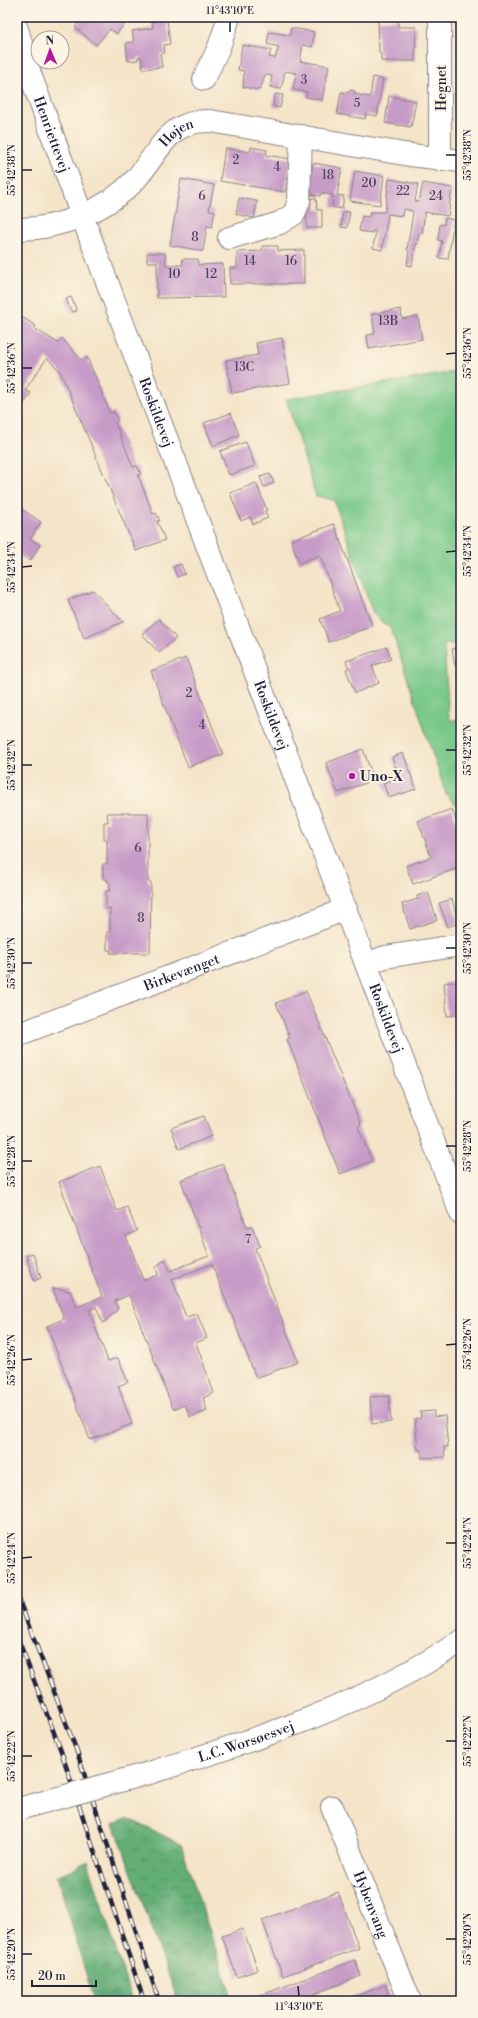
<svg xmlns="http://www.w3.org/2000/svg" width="478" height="2018" viewBox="0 0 478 2018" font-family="'Libre Bodoni',serif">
	<defs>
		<pattern id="forest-crowns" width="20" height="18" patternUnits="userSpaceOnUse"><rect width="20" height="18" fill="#63ad76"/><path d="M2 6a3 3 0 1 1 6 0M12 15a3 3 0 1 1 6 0" fill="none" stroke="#518c62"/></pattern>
	</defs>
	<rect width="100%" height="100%" fill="#fcf5e5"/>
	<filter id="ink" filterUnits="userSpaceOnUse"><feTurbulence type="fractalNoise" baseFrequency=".025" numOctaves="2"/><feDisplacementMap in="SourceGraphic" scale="8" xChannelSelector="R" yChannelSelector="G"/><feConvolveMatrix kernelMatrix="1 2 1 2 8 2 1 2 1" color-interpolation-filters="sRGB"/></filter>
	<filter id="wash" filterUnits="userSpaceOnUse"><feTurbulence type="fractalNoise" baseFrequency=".012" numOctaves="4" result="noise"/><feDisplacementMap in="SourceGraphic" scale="16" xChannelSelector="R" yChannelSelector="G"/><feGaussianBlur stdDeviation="0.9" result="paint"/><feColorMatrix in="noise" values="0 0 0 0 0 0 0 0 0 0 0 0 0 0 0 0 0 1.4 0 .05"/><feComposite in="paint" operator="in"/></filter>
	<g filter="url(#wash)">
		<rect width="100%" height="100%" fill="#f4e4c8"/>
		<g fill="url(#forest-crowns)" stroke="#426858">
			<polygon points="127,1818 181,1844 233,2001 178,2001 114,1824"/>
			<polygon points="88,1861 132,2001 94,2001 57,1876"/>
		</g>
		<polygon fill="#7ac98a" stroke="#4e7662" points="461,371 461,644 444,644 449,720 461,720 461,810 446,794 391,629 373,614 334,500 316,496 286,399"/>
		<g id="blocks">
			<g fill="#c79bc8">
				<polygon points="84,17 101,17 107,22 111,17 129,17 117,34 110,29 96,45 75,27"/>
				<polygon points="167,19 170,44 164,45 165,53 160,54 162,67 143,69 141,57 138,57 138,60 128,61 126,43 134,42 132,31 153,28 152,21"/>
				<polygon points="378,20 398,20 398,27 416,27 415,61 381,61 381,54 379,53"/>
				<polygon points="291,28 314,32 312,47 303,45 300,61 329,66 322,100 306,97 307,92 293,90 296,73 285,71 281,89 270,87 272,76 265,75 260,90 243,87 244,71 238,70 242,45 271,50 269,57 275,58 279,47 267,44 269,32 290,35"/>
				<polygon points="373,77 383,79 377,116 366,114 365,119 337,114 341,92 348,93 349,91 352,90 355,92 354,94 370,97"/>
				<polygon points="275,94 283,95 280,108 273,106"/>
				<polygon points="389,96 416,101 411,127 385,123"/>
				<polygon points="251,147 267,150 266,155 291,159 285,192 220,181 225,148 250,152"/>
				<polygon points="313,163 342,168 337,195 344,196 342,209 332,207 333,195 321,193 320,196 312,195 313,192 309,191"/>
				<polygon points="355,171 384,176 380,205 350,201"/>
				<polygon points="181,179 214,185 209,210 215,211 212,227 207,226 203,251 170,245"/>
				<polygon points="389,179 418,184 415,201 419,202 423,183 452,188 448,216 425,212 422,234 419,233 417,245 416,244 412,266 407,265 409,251 407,250 413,213 412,211 403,209 402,216 388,214 382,250 373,248 376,231 373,231 372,233 359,231 362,216 369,217 370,212 385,212"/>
				<polygon points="239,198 257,201 254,218 236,214"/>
				<polygon points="316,198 317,210 322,210 322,228 307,228 306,199"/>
				<polygon points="343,212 350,212 347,228 341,227"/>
				<polygon points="445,218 454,220 448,259 439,258 442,241 438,240 440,224 444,225"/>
				<polygon points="262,246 278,246 278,251 304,250 304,284 230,284 230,268 237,268 237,252 262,251"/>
				<polygon points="147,253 165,253 166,265 183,265 182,259 198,259 198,265 223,264 224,297 157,298 157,262 147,262"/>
				<polygon points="71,297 77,311 72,312 66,299"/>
				<polygon points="401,309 402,319 418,316 422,339 369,349 367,335 375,334 372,314"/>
				<polygon points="17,314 36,326 34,328 58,343 62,338 81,360 87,357 110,413 114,412 118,421 115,422 133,467 137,466 141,474 138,475 153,514 156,513 160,521 157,521 165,540 136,551 60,371 47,358 25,390 31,393 17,413"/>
				<polygon points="282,338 290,383 232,393 226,360 258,355 256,343"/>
				<polygon points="231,413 239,435 213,446 204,423"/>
				<polygon points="246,442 255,466 229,475 220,451"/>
				<polygon points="270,474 274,483 264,487 260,477"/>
				<polygon points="256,483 267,510 265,511 268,518 253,524 250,517 241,521 230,493"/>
				<polygon points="17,506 41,522 30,539 40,545 30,561 20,554 17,559"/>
				<polygon points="334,524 372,626 329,642 320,619 340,611 320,555 299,563 291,540"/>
				<polygon points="181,564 185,574 177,577 173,567"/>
				<polygon points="93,590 123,622 84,638 68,600"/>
				<polygon points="159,619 176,638 159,653 142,634"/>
				<polygon points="387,647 391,659 372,666 379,683 355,693 346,669 349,668 346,661"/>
				<polygon points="461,648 461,665 455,666 452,649"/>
				<polygon points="186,658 223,754 188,767 151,671"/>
				<polygon points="363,749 374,780 338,793 326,763"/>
				<polygon points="403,753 416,789 389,798 383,783 399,778 392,757"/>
				<polygon points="452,809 461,835 461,867 413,884 406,866 431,857 418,821"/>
				<polygon points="107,813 148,813 148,882 151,882 150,953 110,953 111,950 107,950 107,932 110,932 110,908 106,909 106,891 110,891 110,883 107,882 107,879 103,879 103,864 107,864 107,840 104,840 104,822 108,822"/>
				<polygon points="428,892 437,920 410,929 402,904 418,899 417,896"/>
				<polygon points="452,899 458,923 448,927 439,903"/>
				<polygon points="461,981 461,1014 447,1016 444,983"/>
				<polygon points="306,991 361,1125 358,1127 372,1161 340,1174 287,1039 290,1038 276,1003"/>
				<polygon points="204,1116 212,1136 179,1149 171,1128"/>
				<polygon points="223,1164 247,1227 252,1226 260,1246 255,1248 298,1362 256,1378 212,1264 172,1279 186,1317 197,1314 207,1338 196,1343 214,1393 203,1398 207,1411 190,1417 185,1405 173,1409 129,1295 115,1301 118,1309 103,1323 96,1307 89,1310 108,1361 118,1358 128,1382 118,1386 132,1424 90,1440 47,1326 64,1319 53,1288 70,1291 77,1307 102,1297 59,1182 100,1166 117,1211 127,1207 137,1231 126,1236 143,1280 158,1275 156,1267 165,1259 170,1271 209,1256 181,1180"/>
				<polygon points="33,1253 41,1278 34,1281 26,1255"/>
				<polygon points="389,1396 391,1422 372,1424 370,1397"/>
				<polygon points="434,1411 434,1417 445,1416 448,1447 444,1447 445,1457 422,1458 422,1450 418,1450 415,1419 421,1418 420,1412"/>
				<polygon points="338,1892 359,1948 283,1976 262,1920"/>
				<polygon points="243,1929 258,1970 237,1977 222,1936"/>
				<polygon points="355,1960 361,1976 295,2001 257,2001 256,1997"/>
				<polygon points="385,1985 391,2001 343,2001"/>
			</g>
		</g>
	</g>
	<g filter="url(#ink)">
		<use href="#blocks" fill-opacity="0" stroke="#8b8382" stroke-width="1"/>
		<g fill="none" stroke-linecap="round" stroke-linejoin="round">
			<defs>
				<g id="street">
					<polyline points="440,17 440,159"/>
					<polyline points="204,79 219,47 229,17"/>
					<path id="s1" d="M 17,229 C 58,230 107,210 135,180 C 159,153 167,120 210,121 L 410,155 L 461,161"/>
					<polyline points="229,238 280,223 294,214 299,201 301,136"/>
					<polyline points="366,964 385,957 461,945"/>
					<path id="s2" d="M 17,1035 L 346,909"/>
					<path id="s3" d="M 332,1807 L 410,2001"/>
				</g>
				<g id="secondary">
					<path id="s4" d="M 17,29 L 30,74 L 82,216 L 461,1214"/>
					<path id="s5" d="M 149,1773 C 257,1740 366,1704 461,1641"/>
				</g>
			</defs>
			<use href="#street" stroke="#8b8382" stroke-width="24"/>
			<use href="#secondary" stroke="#8b8382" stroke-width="24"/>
			<use href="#street" stroke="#fff" stroke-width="22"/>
			<use href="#secondary" stroke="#fff" stroke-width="22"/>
			<defs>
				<g id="rail">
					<polyline points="17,1595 76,1749 159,2001"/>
					<polyline points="17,1636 61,1751 144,2001"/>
				</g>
			</defs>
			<use href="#rail" stroke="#22223b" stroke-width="4.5"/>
			<use href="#rail" stroke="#fcf5e5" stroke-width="3" stroke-dasharray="9" stroke-linecap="butt"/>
			<defs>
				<polyline id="secondary-bridge" points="22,1808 149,1773"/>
			</defs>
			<use href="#secondary-bridge" stroke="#8b8382" stroke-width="24" stroke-linecap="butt"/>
			<use href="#secondary-bridge" stroke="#fff" stroke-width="22"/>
		</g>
	</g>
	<path fill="none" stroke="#22223b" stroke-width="1.5" d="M 230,22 L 230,32M 446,155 L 456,155M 22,170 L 32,170M 446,354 L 456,353M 22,368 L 32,368M 446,552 L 456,551M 22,567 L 32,566M 446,750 L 456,750M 22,765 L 32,765M 446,948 L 456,948M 22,963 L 32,963M 446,1146 L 456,1146M 22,1161 L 32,1161M 446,1345 L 456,1344M 22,1360 L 32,1359M 446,1543 L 456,1543M 22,1558 L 32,1557M 446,1741 L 456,1741M 22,1756 L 32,1756M 446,1939 L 456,1939M 22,1954 L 32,1954M 298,1986 L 299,1996"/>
	<circle fill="#b5179e" stroke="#fcf5e5" stroke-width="1.5" cx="352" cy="776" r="4"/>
	<g text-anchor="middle" stroke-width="3.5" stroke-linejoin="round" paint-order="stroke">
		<g font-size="12" fill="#4b405e">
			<text x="304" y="84">3</text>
			<text x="357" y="107">5</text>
			<text x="236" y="164">2</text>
			<text x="277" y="171">4</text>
			<text x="328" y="179">18</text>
			<text x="369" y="187">20</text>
			<text x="403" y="195">22</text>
			<text x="202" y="200">6</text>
			<text x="436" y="200">24</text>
			<text x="195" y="241">8</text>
			<text x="250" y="265">14</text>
			<text x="291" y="265">16</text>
			<text x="174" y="278">10</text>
			<text x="211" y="278">12</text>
			<text x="388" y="325">13B</text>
			<text x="244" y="371">13C</text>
			<text x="189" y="697">2</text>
			<text x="202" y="729">4</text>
			<text x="138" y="852">6</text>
			<text x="141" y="922">8</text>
			<text x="248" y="1243">7</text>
		</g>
		<g font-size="14" fill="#22223b" stroke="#fcf5e5">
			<text transform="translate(441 88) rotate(-90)" y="5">Hegnet</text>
			<text dy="5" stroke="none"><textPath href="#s4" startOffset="111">Henriettevej</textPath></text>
			<text dy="5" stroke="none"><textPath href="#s1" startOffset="195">Højen</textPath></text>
			<text dy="5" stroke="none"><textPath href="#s4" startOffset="408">Roskildevej</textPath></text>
			<text dy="5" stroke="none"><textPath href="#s4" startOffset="732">Roskildevej</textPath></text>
			<text dy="5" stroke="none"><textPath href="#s2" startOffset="176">Birkevænget</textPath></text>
			<text dy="5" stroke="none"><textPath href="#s4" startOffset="1056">Roskildevej</textPath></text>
			<text dy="5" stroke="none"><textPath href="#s5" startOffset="102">L.C. Worsøesvej</textPath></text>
			<text dy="5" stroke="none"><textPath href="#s3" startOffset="105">Hybenvang</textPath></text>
		</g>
		<g font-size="14" font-weight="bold" fill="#22223b" stroke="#fcf5e5" text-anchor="start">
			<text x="360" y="781">Uno-X</text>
		</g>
	</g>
	<rect width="478" height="2018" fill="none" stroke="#fcf5e5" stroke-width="44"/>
	<g transform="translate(50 50) rotate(358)"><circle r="19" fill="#fcf5e5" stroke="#a5a1a1"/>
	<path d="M0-3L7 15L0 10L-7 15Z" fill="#b5179e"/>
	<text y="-6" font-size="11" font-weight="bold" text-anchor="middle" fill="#22223b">N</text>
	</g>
	<path d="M32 1980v6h64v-6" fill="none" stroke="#22223b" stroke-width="2"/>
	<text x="38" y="1980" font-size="12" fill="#22223b" stroke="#fcf5e5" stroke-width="3" paint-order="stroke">20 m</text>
	<rect x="22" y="22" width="434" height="1974" fill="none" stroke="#22223b" stroke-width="1.5"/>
	<g font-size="10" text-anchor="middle" fill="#22223b">
		<text x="230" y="14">11°43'10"E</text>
		<text transform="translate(467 155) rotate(-90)" y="4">55°42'38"N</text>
		<text transform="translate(11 170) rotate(-90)" y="4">55°42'38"N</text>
		<text transform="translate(467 353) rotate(-90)" y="4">55°42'36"N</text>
		<text transform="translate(11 368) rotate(-90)" y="4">55°42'36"N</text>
		<text transform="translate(467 551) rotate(-90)" y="4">55°42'34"N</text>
		<text transform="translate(11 567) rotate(-90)" y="4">55°42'34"N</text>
		<text transform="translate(467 750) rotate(-90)" y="4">55°42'32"N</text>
		<text transform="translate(11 765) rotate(-90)" y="4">55°42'32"N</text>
		<text transform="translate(467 948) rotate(-90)" y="4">55°42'30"N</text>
		<text transform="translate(11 963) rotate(-90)" y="4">55°42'30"N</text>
		<text transform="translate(467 1146) rotate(-90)" y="4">55°42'28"N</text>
		<text transform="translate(11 1161) rotate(-90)" y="4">55°42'28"N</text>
		<text transform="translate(467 1344) rotate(-90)" y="4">55°42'26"N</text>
		<text transform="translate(11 1360) rotate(-90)" y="4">55°42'26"N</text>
		<text transform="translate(467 1543) rotate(-90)" y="4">55°42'24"N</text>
		<text transform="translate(11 1558) rotate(-90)" y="4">55°42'24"N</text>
		<text transform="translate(467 1741) rotate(-90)" y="4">55°42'22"N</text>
		<text transform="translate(11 1756) rotate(-90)" y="4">55°42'22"N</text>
		<text transform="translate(467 1939) rotate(-90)" y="4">55°42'20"N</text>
		<text transform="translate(11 1954) rotate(-90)" y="4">55°42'20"N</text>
		<text x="299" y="2010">11°43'10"E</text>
	</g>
</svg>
